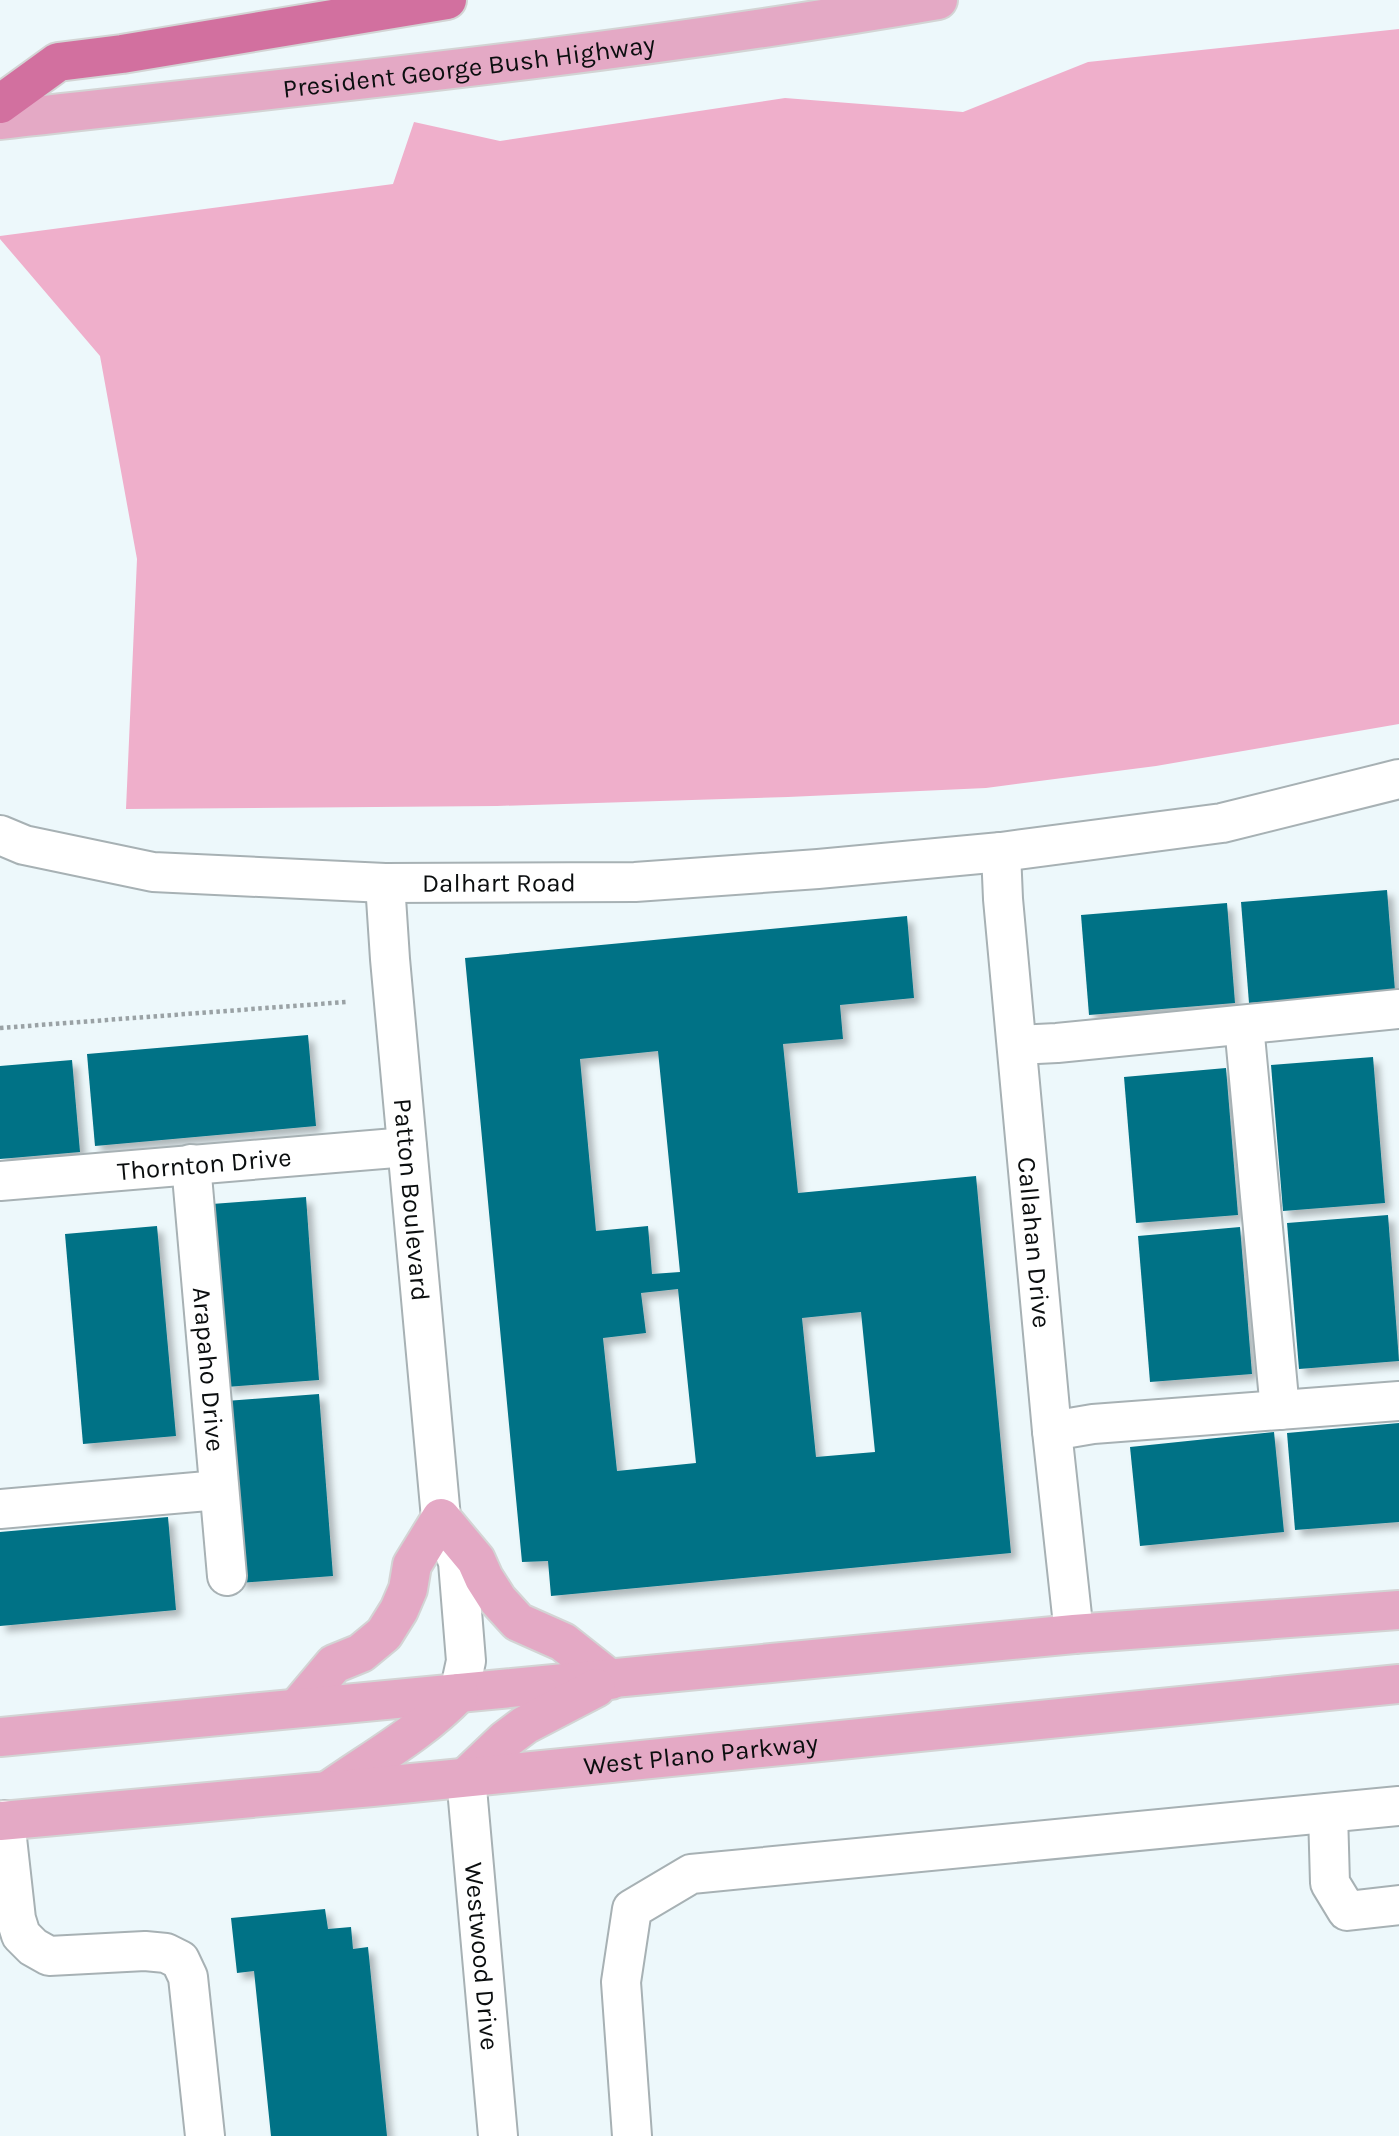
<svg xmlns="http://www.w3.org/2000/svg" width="1399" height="2136" viewBox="0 0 1399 2136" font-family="Karla,sans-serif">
	<defs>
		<filter id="shadow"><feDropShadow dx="6" dy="6" stdDeviation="3.5" flood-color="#0004"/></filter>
	</defs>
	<rect width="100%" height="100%" fill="#edf8fb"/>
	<polygon fill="#efafcb" points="1399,29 1399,724 1156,766 986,788 788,797 497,806 126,809 137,559 100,356 0,239 0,236 393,184 414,122 500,141 785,98 963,112 1088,62"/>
	<g fill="#047286" fill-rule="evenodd" filter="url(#shadow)">
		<polygon points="1387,890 1395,991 1249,1003 1241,902"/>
		<polygon points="1227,903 1235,1003 1089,1015 1081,915"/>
		<path d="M 907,916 L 914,998 L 840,1005 L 843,1039 L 783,1044 L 798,1193 L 976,1176 L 1011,1553 L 551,1596 L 548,1561 L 522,1562 L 465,958 ZM 658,1051 L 680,1272 L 652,1274 L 648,1226 L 596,1231 L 580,1059 ZM 678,1289 L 696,1463 L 617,1471 L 603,1338 L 646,1333 L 641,1293 ZM 861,1312 L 875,1452 L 816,1457 L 802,1318 Z"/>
		<polygon points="308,1035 316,1126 95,1146 87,1054"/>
		<polygon points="1373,1057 1385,1203 1283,1211 1271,1065"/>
		<polygon points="72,1060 80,1152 0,1159 0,1066"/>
		<polygon points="1226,1068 1238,1215 1136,1223 1124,1077"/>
		<polygon points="306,1197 319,1380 226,1387 212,1204"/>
		<polygon points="1388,1215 1399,1361 1299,1369 1287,1223"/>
		<polygon points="157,1226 176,1436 83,1444 65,1234"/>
		<polygon points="1240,1227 1252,1374 1150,1382 1138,1236"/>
		<polygon points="319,1394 333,1576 239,1583 226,1401"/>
		<polygon points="1399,1423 1399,1522 1295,1530 1287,1433"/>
		<polygon points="1274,1432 1284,1532 1140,1546 1130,1447"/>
		<polygon points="168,1517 176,1610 0,1626 0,1532"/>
		<polygon points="325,1909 328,1929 351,1927 353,1949 368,1947 387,2136 271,2136 254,1971 237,1973 231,1918"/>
	</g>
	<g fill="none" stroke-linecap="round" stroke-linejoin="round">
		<defs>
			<g id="minor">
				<path id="s1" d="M 0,835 L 24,845 L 153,872 L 385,883 L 635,882 L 818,869 L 1001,852 L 1222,823 L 1399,779"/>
				<path id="s2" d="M 1001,852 L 1003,899 L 1052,1431 L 1074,1634"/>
				<path id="s3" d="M 385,883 L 390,959 L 441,1518 L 458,1562 L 466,1661 L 459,1693"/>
				<polyline points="1244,1025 1280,1410"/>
				<polyline points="1017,1045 1057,1043 1399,1009"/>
				<path id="s4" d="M 191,1164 L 227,1576"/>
				<path id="s5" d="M 0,1181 L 407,1147"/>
				<polyline points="1052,1431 1093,1424 1399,1401"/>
				<polyline points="0,1509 219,1490"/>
				<path id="s6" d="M 466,1777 L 498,2136"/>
				<polyline points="1328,1813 1330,1883 1347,1911 1399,1905"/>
				<polyline points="5,1820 16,1919 21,1935 33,1947 49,1956 145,1951 166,1953 180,1960 188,1977 205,2136"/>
				<polyline points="632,2136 621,1982 632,1909 691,1874 1399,1806"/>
			</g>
			<g id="major">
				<path id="s7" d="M 0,120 C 313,85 627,54 938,0"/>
				<polyline points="297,1708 334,1664 361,1653 384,1634 399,1610 408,1589 412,1565 441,1518 476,1560 484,1578 498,1600 518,1622 563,1642 611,1680"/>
				<polyline points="0,1737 1074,1634 1399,1610"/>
				<polyline points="466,1777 505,1740 525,1725 596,1688"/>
				<path d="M 329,1790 C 373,1759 422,1732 459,1693"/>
				<path id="s8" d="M 0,1821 L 372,1787 L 1399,1684"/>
			</g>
			<polyline id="highway" points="0,104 58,62 122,54 447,0"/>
		</defs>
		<use href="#minor" stroke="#a7b1b4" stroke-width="42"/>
		<use href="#major" stroke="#d3d4d4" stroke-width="42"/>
		<use href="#highway" stroke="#d3d4d4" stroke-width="42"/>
		<polyline stroke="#9aa2a5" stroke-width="4.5" stroke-dasharray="3.5 3.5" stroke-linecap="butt" points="0,1028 346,1002"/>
		<use href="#minor" stroke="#fff" stroke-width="38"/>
		<use href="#major" stroke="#e4a9c5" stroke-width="38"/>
		<use href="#highway" stroke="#d2709f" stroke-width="38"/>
	</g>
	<g text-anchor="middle" stroke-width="5" stroke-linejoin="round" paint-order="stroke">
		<g font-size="26" fill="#0b0e0f" stroke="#edf8fb">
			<text dy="9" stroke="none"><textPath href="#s7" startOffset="472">President George Bush Highway</textPath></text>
			<text dy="9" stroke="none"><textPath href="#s1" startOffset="504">Dalhart Road</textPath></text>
			<text dy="9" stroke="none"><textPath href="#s5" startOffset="205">Thornton Drive</textPath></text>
			<text dy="9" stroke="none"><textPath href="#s3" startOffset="318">Patton Boulevard</textPath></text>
			<text dy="9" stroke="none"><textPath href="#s2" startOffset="392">Callahan Drive</textPath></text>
			<text dy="9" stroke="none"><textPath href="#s4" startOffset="206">Arapaho Drive</textPath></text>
			<text dy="9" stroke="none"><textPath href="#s8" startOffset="704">West Plano Parkway</textPath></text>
			<text dy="9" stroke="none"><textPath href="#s6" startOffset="180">Westwood Drive</textPath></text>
		</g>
	</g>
</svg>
